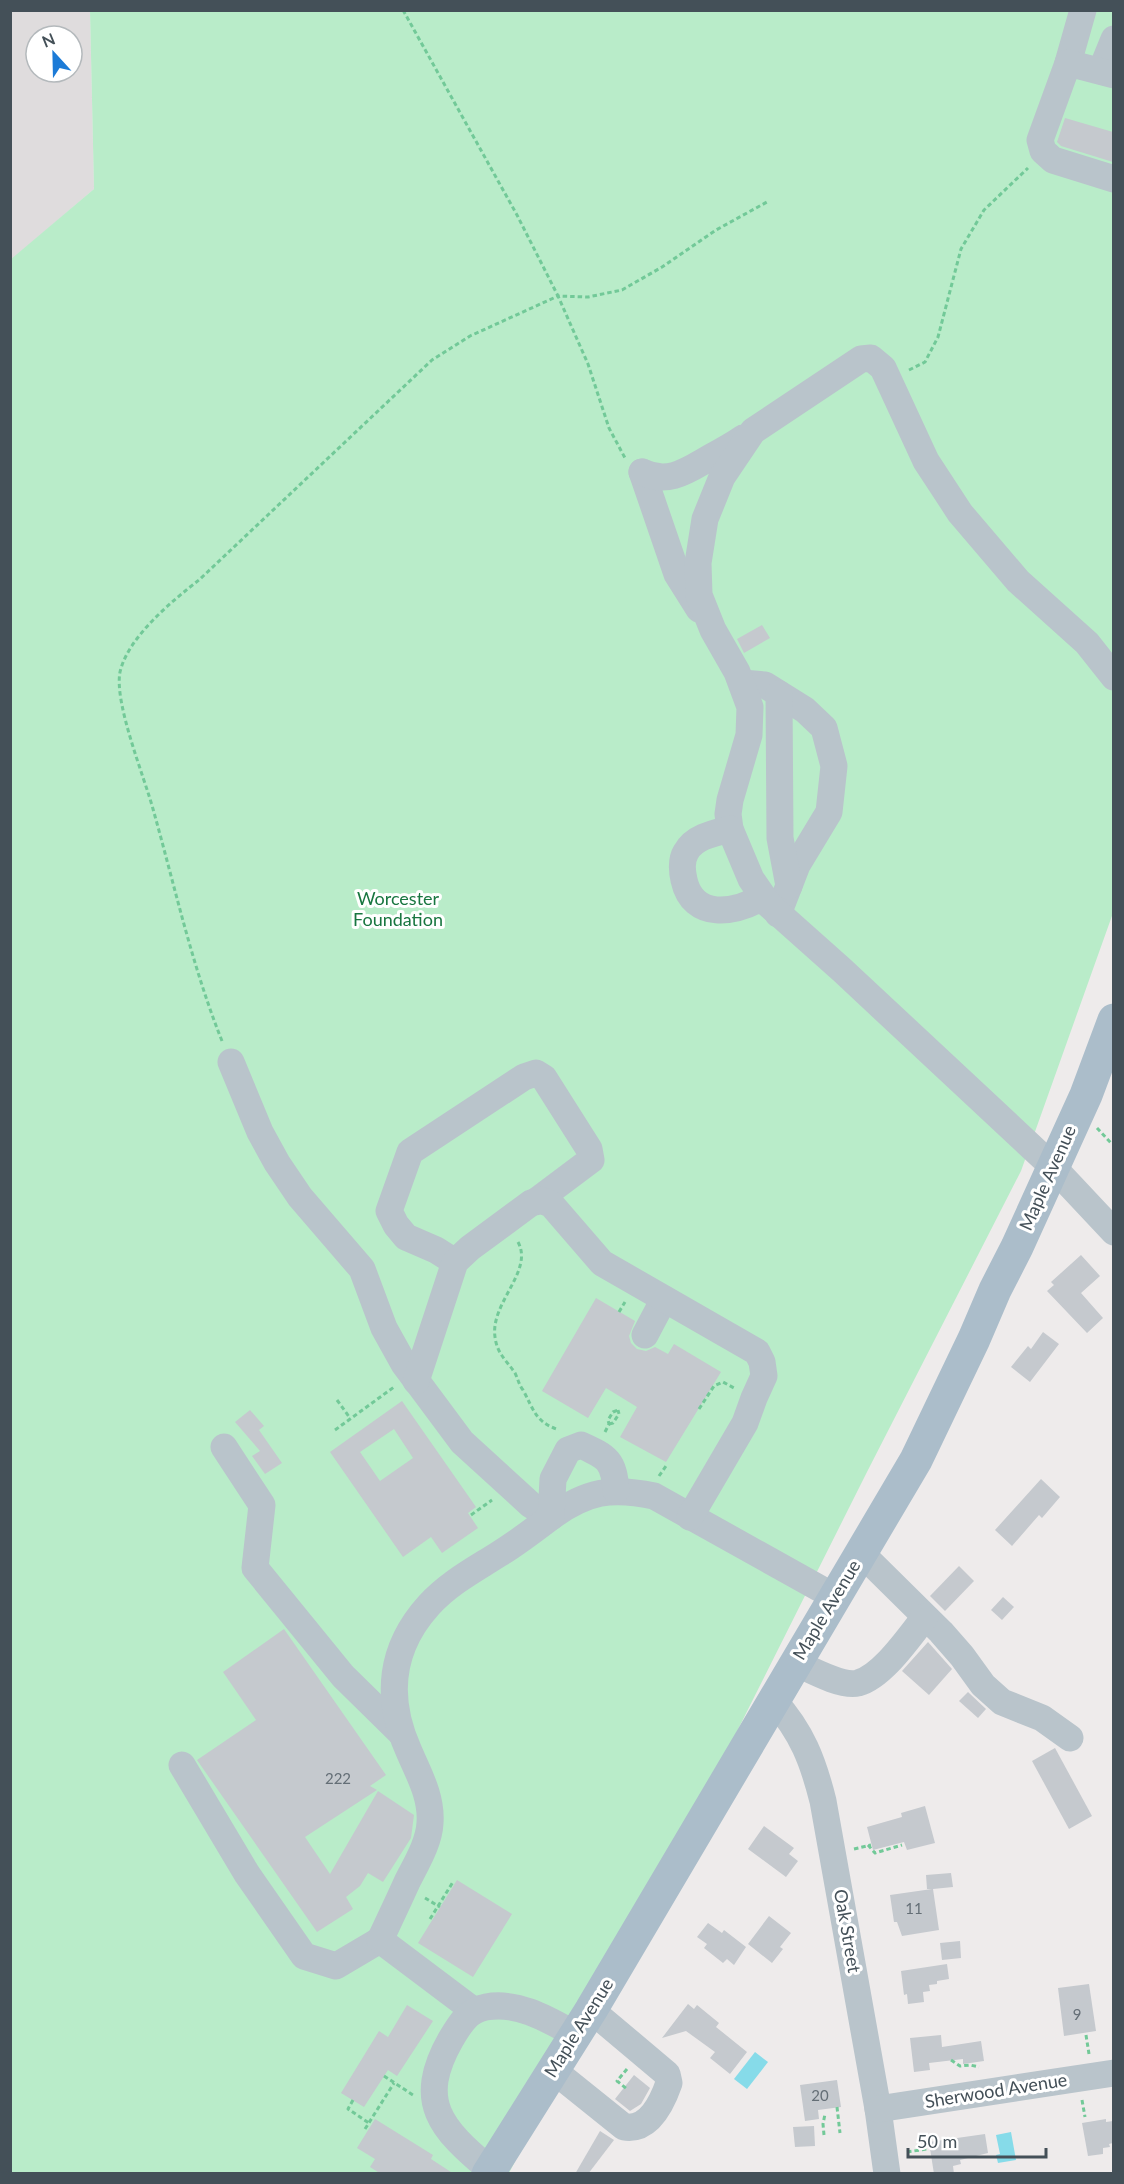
<svg xmlns="http://www.w3.org/2000/svg" width="1124" height="2184" viewBox="0 0 1124 2184" font-family="Lato,sans-serif">
	<rect width="100%" height="100%" fill="#eeebeb"/>
	<path fill="#dfdcdd" fill-rule="evenodd" d="M 11,11 L 90,11 L 94,189 L 11,260 ZM 36,36 L 72,36 L 72,72 L 36,72 Z"/>
	<polygon fill="#b9ecc9" points="90,11 1113,11 1113,913 1021,1171 868,1470 691,1823 509,2173 11,2173 10,260 94,189"/>
	<g fill="#86dbe9">
		<polygon points="755,2052 768,2062 747,2089 734,2079"/>
		<polygon points="1011,2132 1016,2160 998,2163 996,2155 1000,2154 996,2135"/>
	</g>
	<g fill="#c5c9ce" fill-rule="evenodd">
		<polygon points="1065,118 1113,132 1113,162 1061,146 1057,142"/>
		<polygon points="762,625 770,638 744,653 737,639"/>
		<polygon points="1081,1255 1100,1276 1081,1293 1103,1318 1087,1333 1047,1291 1054,1285 1051,1282"/>
		<polygon points="596,1298 635,1321 629,1336 631,1343 637,1349 646,1351 655,1347 668,1354 674,1344 721,1372 666,1462 620,1437 637,1407 606,1388 588,1418 542,1391"/>
		<polygon points="1043,1332 1059,1344 1030,1382 1011,1367 1028,1346 1031,1349"/>
		<path d="M 402,1401 L 476,1507 L 468,1513 L 478,1528 L 442,1553 L 431,1537 L 403,1557 L 330,1452 ZM 394,1429 L 413,1458 L 380,1481 L 360,1452 Z"/>
		<polygon points="250,1410 264,1426 259,1430 282,1463 265,1474 252,1456 260,1451 235,1422"/>
		<polygon points="1041,1479 1060,1497 1042,1518 1039,1515 1012,1546 995,1530"/>
		<polygon points="959,1566 974,1581 945,1611 930,1596"/>
		<polygon points="1003,1597 1014,1607 1002,1620 991,1610"/>
		<polygon points="284,1629 386,1775 370,1786 377,1790 305,1837 330,1874 378,1791 414,1815 411,1838 383,1882 368,1873 360,1886 346,1897 353,1909 317,1932 197,1760 256,1720 223,1672"/>
		<polygon points="928,1642 952,1669 929,1695 902,1671"/>
		<polygon points="968,1692 986,1709 978,1718 959,1701"/>
		<polygon points="1055,1748 1092,1816 1069,1829 1032,1761"/>
		<polygon points="925,1806 935,1843 907,1850 904,1842 873,1850 867,1827 902,1817 901,1813"/>
		<polygon points="764,1826 794,1848 789,1854 798,1861 786,1877 748,1849"/>
		<polygon points="951,1873 953,1887 933,1889 939,1930 902,1936 897,1922 894,1922 890,1895 932,1889 927,1889 926,1875"/>
		<polygon points="457,1880 512,1914 473,1977 418,1943"/>
		<polygon points="769,1916 791,1933 780,1947 783,1949 772,1963 748,1944"/>
		<polygon points="708,1923 722,1933 724,1930 746,1947 734,1965 727,1959 723,1963 704,1948 707,1944 697,1937"/>
		<polygon points="960,1941 961,1958 942,1960 940,1943"/>
		<polygon points="947,1964 949,1979 937,1981 937,1984 929,1985 930,1991 923,1992 924,2002 908,2004 907,1994 904,1995 901,1971"/>
		<polygon points="1089,1984 1096,2031 1064,2036 1058,1988"/>
		<polygon points="688,2004 694,2009 697,2005 719,2023 716,2027 747,2052 730,2074 710,2058 715,2052 686,2031 662,2038"/>
		<polygon points="407,2005 433,2021 397,2076 388,2070 364,2107 341,2093 379,2031 388,2037"/>
		<polygon points="941,2035 942,2047 981,2041 984,2061 963,2064 963,2059 929,2063 930,2070 914,2072 910,2038"/>
		<polygon points="634,2075 650,2088 641,2104 630,2111 615,2099"/>
		<polygon points="837,2080 841,2107 818,2110 819,2119 805,2121 800,2085"/>
		<polygon points="375,2119 433,2155 431,2159 454,2174 381,2174 370,2167 375,2159 357,2148"/>
		<polygon points="1106,2119 1106,2122 1113,2121 1113,2143 1109,2144 1110,2147 1103,2148 1103,2154 1088,2156 1082,2123"/>
		<polygon points="814,2126 815,2146 795,2147 793,2127"/>
		<polygon points="600,2131 614,2140 588,2174 575,2174"/>
		<polygon points="985,2134 988,2153 960,2160 961,2164 953,2166 954,2174 934,2174 929,2142"/>
	</g>
	<g fill="none" stroke-linecap="round" stroke-linejoin="round">
		<g stroke="#72c998" stroke-width="3" stroke-dasharray="4.5 3" stroke-linecap="butt">
			<polyline points="403,10 517,215 558,296 588,297 622,290 662,267 716,230 767,202"/>
			<polyline points="909,370 925,362 938,337 961,249 984,210 1028,168"/>
			<path d="M 222,1041 C 192,966 175,887 153,809 C 144,776 114,703 120,672 C 128,637 172,601 199,580 L 432,360 L 470,336 L 558,296 L 588,364 L 609,428 L 625,458"/>
			<polyline points="1097,1128 1111,1143"/>
			<path d="M 518,1242 C 534,1271 490,1303 495,1337 C 497,1354 507,1361 515,1373 C 518,1379 519,1385 523,1390 C 534,1410 535,1422 559,1430"/>
			<polyline points="619,1312 625,1302"/>
			<polyline points="337,1400 350,1418"/>
			<polyline points="699,1409 714,1386 723,1382 734,1388"/>
			<polyline points="609,1424 613,1423 619,1414 618,1410"/>
			<polyline points="335,1430 394,1387"/>
			<polyline points="605,1432 609,1424 608,1420 613,1412 618,1410"/>
			<polyline points="659,1476 666,1466"/>
			<polyline points="471,1515 492,1500"/>
			<polyline points="868,1845 875,1853 902,1845"/>
			<polyline points="854,1849 871,1845"/>
			<polyline points="425,1898 440,1907"/>
			<polyline points="430,1919 453,1882"/>
			<polyline points="1086,2035 1089,2054"/>
			<polyline points="951,2060 960,2066 970,2065 979,2067"/>
			<polyline points="627,2069 617,2081 627,2089"/>
			<polyline points="384,2076 413,2095"/>
			<polyline points="353,2100 348,2109 369,2123"/>
			<polyline points="1082,2100 1085,2117"/>
			<polyline points="837,2107 840,2133"/>
			<polyline points="365,2129 394,2083"/>
			<polyline points="824,2135 823,2124 825,2114"/>
			<polyline points="907,2152 927,2149"/>
		</g>
		<g stroke="#b9c4cb" stroke-width="27">
			<polyline points="1068,63 1083,10"/>
			<polyline points="1101,71 1114,39"/>
			<polyline points="1114,75 1068,63 1040,140 1043,151 1053,160 1114,179"/>
			<polyline points="642,472 677,574 699,609"/>
			<path d="M 642,472 C 669,485 688,470 711,457 C 722,451 733,445 743,438"/>
			<polyline points="742,683 765,685 805,710 824,728 834,766 829,812 797,865 778,914"/>
			<polyline points="779,694 780,838 789,886"/>
			<polyline points="730,829 728,814 730,800 749,735 750,707 737,672 713,630 699,595 698,563 705,519 722,477 753,431 861,359 871,358 883,368 926,461 960,513 1018,581 1087,643 1114,677"/>
			<path d="M 763,897 C 735,913 693,921 684,880 C 682,871 681,860 686,852 C 694,837 714,833 730,829 L 751,879 L 769,905 L 842,970 L 1053,1167 L 1114,1232"/>
			<path d="M 231,1062 L 260,1132 L 277,1163 L 300,1197 L 362,1269 L 384,1328 L 404,1364 L 462,1442 L 531,1505 L 551,1517 C 587,1491 611,1487 654,1496 L 835,1597"/>
			<polyline points="455,1262 436,1250 406,1237 396,1225 389,1211 410,1152 524,1077 536,1073 544,1078 589,1149 591,1160 535,1202"/>
			<polyline points="645,1335 664,1299"/>
			<polyline points="416,1381 455,1262 470,1248 531,1203 540,1200 551,1204 602,1263 757,1352 762,1362 764,1376 754,1398 745,1423 690,1517"/>
			<polyline points="224,1447 262,1505 255,1568 343,1676 401,1733"/>
			<polyline points="861,1553 941,1632 962,1656 983,1685 1002,1702 1042,1718 1070,1738"/>
			<path d="M 796,1663 C 811,1670 842,1687 858,1683 C 883,1676 909,1637 925,1617"/>
			<path d="M 774,1701 C 802,1732 813,1761 823,1801 L 878,2109 L 887,2174"/>
			<polyline points="182,1765 247,1874 304,1956 336,1966 380,1940"/>
			<path d="M 473,2010 L 380,1940 C 389,1921 398,1902 407,1882 C 416,1864 429,1843 430,1823 C 432,1796 418,1773 408,1749 C 385,1697 390,1648 429,1605 C 449,1583 474,1570 499,1554 C 517,1543 534,1530 551,1517 L 553,1479 L 568,1450 L 581,1445 C 607,1457 614,1460 616,1491"/>
			<path d="M 553,2070 L 624,2127 C 649,2131 662,2103 669,2083 L 667,2074 L 591,2010"/>
			<polyline points="878,2109 1114,2073"/>
			<path d="M 490,2170 C 441,2129 415,2102 451,2039 C 460,2024 468,2010 486,2007 C 518,2001 549,2020 576,2035"/>
		</g>
		<polyline stroke="#abbdca" stroke-width="33" points="488,2174 591,2010 916,1460 974,1339 995,1290 1017,1247 1086,1095 1114,1020"/>
	</g>
	<g text-anchor="middle" stroke-width="6" stroke-linejoin="round" paint-order="stroke">
		<g font-size="15" fill="#646e76">
			<text x="338" y="1784">222</text>
			<text x="914" y="1914">11</text>
			<text x="1077" y="2020">9</text>
			<text x="820" y="2101">20</text>
		</g>
		<g font-size="18" fill="#187640" stroke="#fff">
			<text x="398" y="905">Worcester<tspan x="398" dy="21">Foundation</tspan></text>
		</g>
		<g font-size="18" fill="#445058" stroke="#fff">
			<text transform="translate(1048 1178) rotate(-66)" y="6">Maple Avenue</text>
			<text transform="translate(827 1610) rotate(-59)" y="6">Maple Avenue</text>
			<text transform="translate(847 1931) rotate(80)" y="6">Oak Street</text>
			<text transform="translate(579 2028) rotate(-58)" y="6">Maple Avenue</text>
			<text transform="translate(996 2091) rotate(-9)" y="6">Sherwood Avenue</text>
		</g>
	</g>
	<rect width="1124" height="2184" fill="none" stroke="#445058" stroke-width="24"/>
	<g transform="translate(54 54) rotate(338)"><circle r="28" fill="#ffffff" stroke="#b4b9bc" stroke-width="1.5"/>
	<path d="M0-4.5L10 22L0 15L-10 22Z" fill="#1c7bd7"/>
	<text y="-9" font-size="16" font-weight="bold" text-anchor="middle" fill="#445058">N</text>
	</g>
	<path d="M908 2148v9h138v-9" fill="none" stroke="#445058" stroke-width="3"/>
	<text x="917" y="2148" font-size="18" fill="#445058" stroke="#ffffff" stroke-width="4.5" paint-order="stroke">50 m</text>
</svg>
